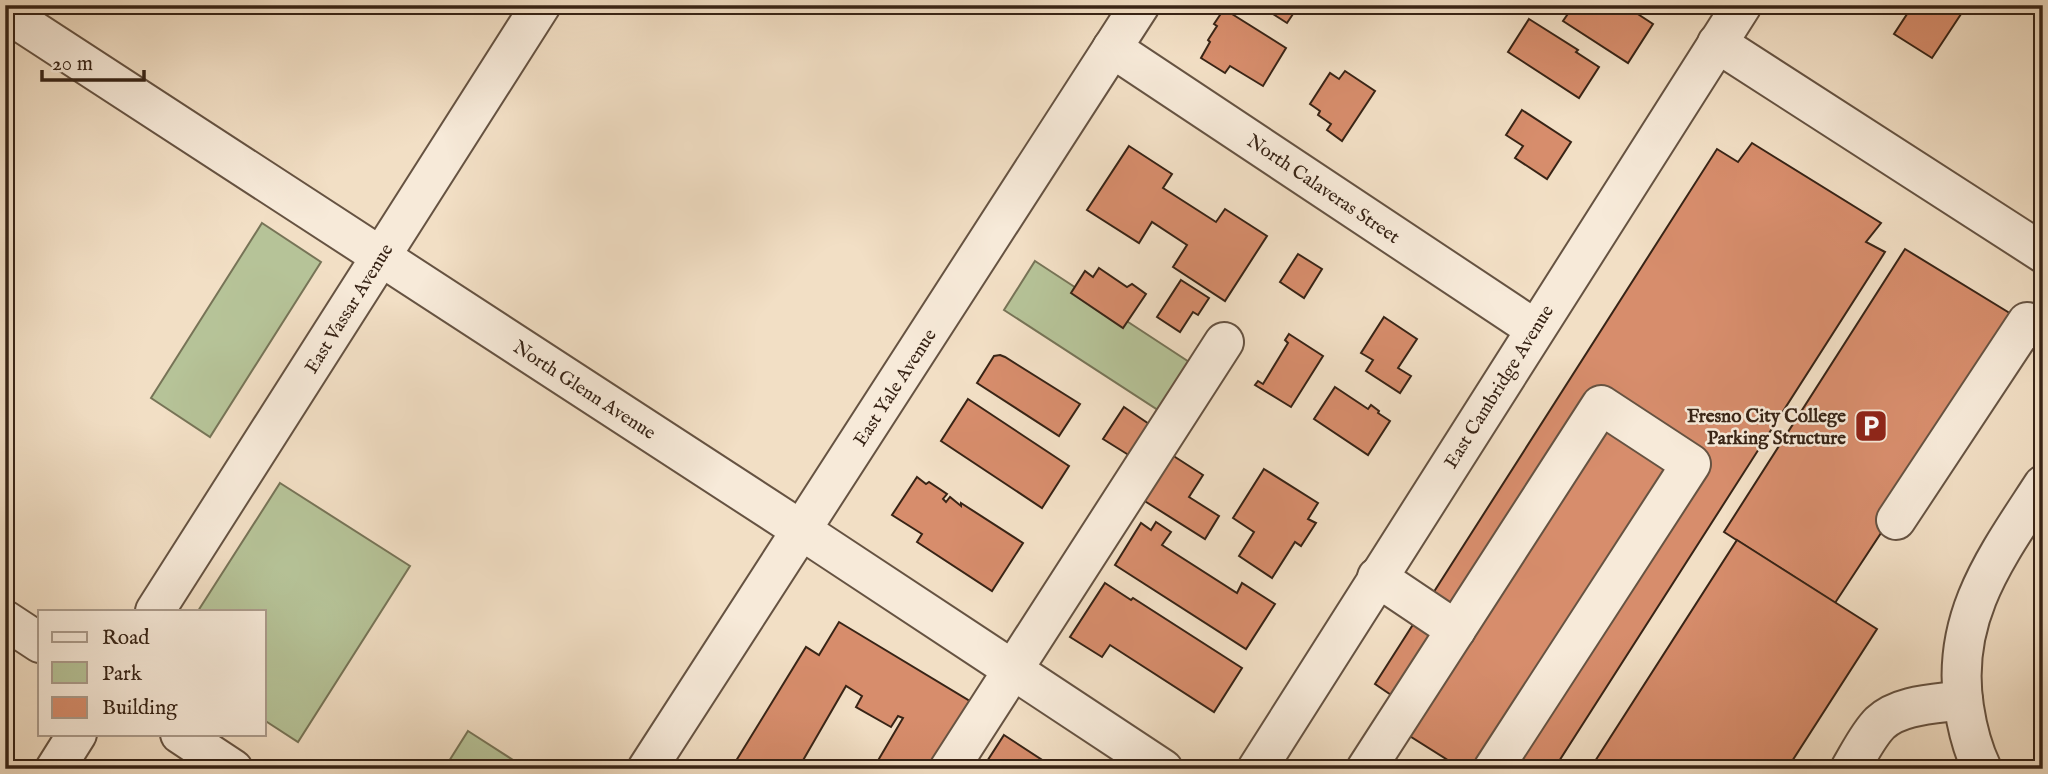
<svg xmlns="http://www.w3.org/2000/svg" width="2048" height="774" viewBox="0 0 2048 774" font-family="'IM FELL English',serif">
	<rect width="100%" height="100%" fill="#f2dfc5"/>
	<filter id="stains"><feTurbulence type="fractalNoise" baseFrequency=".00286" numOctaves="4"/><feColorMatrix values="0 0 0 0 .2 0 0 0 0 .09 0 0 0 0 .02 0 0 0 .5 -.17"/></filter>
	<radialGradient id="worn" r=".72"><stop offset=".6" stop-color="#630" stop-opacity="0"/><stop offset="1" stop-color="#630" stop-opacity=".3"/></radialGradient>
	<g fill="#b6c398" stroke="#777457" stroke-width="2">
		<polygon points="262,223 321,262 210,437 151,398"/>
		<polygon points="1035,261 1209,375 1178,423 1004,310"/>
		<polygon points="280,483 410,566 298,742 264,720 264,611 198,611"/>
		<polygon points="468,731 527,769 444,769"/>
	</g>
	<g fill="#d78d6c" stroke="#382416" stroke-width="2">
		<polygon points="1259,5 1299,5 1287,23"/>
		<polygon points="1574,5 1624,5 1653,24 1628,63 1563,21"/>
		<polygon points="1913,5 1967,5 1932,58 1894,34"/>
		<polygon points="1224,9 1286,48 1263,86 1230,66 1225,73 1201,58 1210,42 1208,40 1217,26 1214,24"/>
		<polygon points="1529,19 1578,50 1576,52 1599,67 1579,98 1508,52"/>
		<polygon points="1345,71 1375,91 1342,141 1327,130 1331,124 1318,115 1320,111 1310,104 1330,73 1339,79"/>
		<polygon points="1522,110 1571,142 1547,179 1515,158 1523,146 1506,135"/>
		<polygon points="1752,143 1881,223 1866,242 1885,252 1554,769 1462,769 1381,718 1394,697 1375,684 1717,149 1738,162"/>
		<polygon points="1129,146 1172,174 1163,188 1216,222 1225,209 1267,236 1225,301 1173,267 1187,245 1152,222 1139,243 1087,210"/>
		<polygon points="1905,249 2021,320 1835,603 1724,532"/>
		<polygon points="1298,254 1322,269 1304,298 1280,282"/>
		<polygon points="1099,268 1127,287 1132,284 1146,294 1123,328 1071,293 1085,271 1093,277"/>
		<polygon points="1181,280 1209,298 1198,315 1193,312 1180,332 1157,317"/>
		<polygon points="1384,317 1417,339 1398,368 1411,376 1400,393 1366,371 1373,360 1361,353"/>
		<polygon points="1289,334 1323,356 1291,407 1255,385 1258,381 1263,384 1288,343 1285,340"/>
		<polygon points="1000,355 1005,357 1080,404 1059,436 977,383 994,356"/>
		<polygon points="1335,387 1368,409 1371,405 1379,411 1378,413 1390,421 1368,455 1314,419"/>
		<polygon points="968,399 1069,466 1042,508 941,441"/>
		<polygon points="1124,407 1155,428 1135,459 1103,439"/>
		<polygon points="1172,455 1203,475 1189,497 1219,516 1205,539 1143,500"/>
		<polygon points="1264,469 1318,503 1308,519 1316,523 1301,546 1295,542 1272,578 1239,556 1254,532 1233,518"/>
		<polygon points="917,477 926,484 929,482 947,494 943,499 946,502 950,497 961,506 961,503 1023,543 992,591 917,542 922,534 892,515"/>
		<polygon points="1156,522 1171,532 1162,545 1237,593 1242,583 1275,604 1246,649 1115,565 1141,523 1151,530"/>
		<polygon points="1737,540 1877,629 1787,769 1590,769"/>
		<polygon points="1105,583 1131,600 1133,598 1242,668 1214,712 1110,645 1102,657 1070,637"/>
		<polygon points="839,622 973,703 943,769 873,769 903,718 898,716 891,727 856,707 862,696 846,686 798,769 731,769 806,647 819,655"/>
		<polygon points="1004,735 1053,767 1052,769 982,769"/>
	</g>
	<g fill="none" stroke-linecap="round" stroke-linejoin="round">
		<defs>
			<g id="minor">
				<polyline points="5,12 801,530 1163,769"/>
				<polyline points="1717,43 2043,253"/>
				<polyline points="1112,48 1535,329"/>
				<polyline points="1896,520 2027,322 2043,332"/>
				<polyline points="1377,577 1456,630"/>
				<polyline points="155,611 541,5"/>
				<polyline points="5,620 40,643"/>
				<polyline points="180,734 233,769"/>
				<polyline points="55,769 77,734"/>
				<polyline points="647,769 1140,5"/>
				<polyline points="949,769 1224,342"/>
				<polyline points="1257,769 1742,5"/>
				<polyline points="1366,769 1601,405 1691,464 1493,769"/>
				<path d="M 1850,769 C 1859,754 1868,735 1880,723 C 1900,704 1937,704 1963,700"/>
				<path d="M 1982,769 C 1973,750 1967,727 1964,707 C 1950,617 1997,556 2043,485"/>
			</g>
		</defs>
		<use href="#minor" stroke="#665342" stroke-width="42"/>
		<use href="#minor" stroke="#f7ead9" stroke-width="38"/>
	</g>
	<defs>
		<symbol id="parking-square" viewBox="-11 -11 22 22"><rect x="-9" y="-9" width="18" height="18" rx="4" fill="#8f2418" stroke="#f7ead9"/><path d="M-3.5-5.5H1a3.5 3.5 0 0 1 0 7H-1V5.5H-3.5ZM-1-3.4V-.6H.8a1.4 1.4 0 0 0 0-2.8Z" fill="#fff"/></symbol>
	</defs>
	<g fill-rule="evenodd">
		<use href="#parking-square" x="1852" y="407" width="38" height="38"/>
	</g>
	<g text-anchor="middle" stroke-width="5" stroke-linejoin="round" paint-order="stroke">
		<g font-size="19" fill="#382416" stroke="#f7ead9">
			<text transform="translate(1324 188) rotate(34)" y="7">North Calaveras Street</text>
			<text transform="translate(348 308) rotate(-58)" y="7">East Vassar Avenue</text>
			<text transform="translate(1498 386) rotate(-58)" y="7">East Cambridge Avenue</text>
			<text transform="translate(894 387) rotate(-57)" y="7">East Yale Avenue</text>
			<text transform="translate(585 389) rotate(33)" y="7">North Glenn Avenue</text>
		</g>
		<g font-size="19" font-weight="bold" fill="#382416" stroke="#f7ead9" text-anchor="end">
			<text x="1846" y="422">Fresno City College<tspan x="1846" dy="22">Parking Structure</tspan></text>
		</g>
	</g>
	<rect width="2048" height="774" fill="none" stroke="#f2dfc5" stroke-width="28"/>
	<rect x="7" y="7" width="2034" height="760" fill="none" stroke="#382416" stroke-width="3.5"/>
	<rect x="14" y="14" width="2020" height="746" fill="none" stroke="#382416" stroke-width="2"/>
	<rect x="38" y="610" width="228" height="126" fill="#f7ead9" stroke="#ab9b8b" stroke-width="2"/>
	<rect x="52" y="632" width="35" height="10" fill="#f7ead9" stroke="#ab9b8b" stroke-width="2"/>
	<text x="102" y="644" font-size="21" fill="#382416">Road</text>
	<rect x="52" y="662" width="35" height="21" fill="#b6c398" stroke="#ab9b8b" stroke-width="2"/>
	<text x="102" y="680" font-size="21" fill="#382416">Park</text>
	<rect x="52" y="697" width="35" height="21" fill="#d78d6c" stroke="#ab9b8b" stroke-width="2"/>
	<text x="102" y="714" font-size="21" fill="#382416">Building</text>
	<path d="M42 70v10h102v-10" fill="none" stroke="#382416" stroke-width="3.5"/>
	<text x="52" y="70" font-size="21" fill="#382416" stroke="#f7ead9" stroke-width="5" paint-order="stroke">20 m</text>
	<rect width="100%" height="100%" filter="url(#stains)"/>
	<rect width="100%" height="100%" fill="url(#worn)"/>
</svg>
